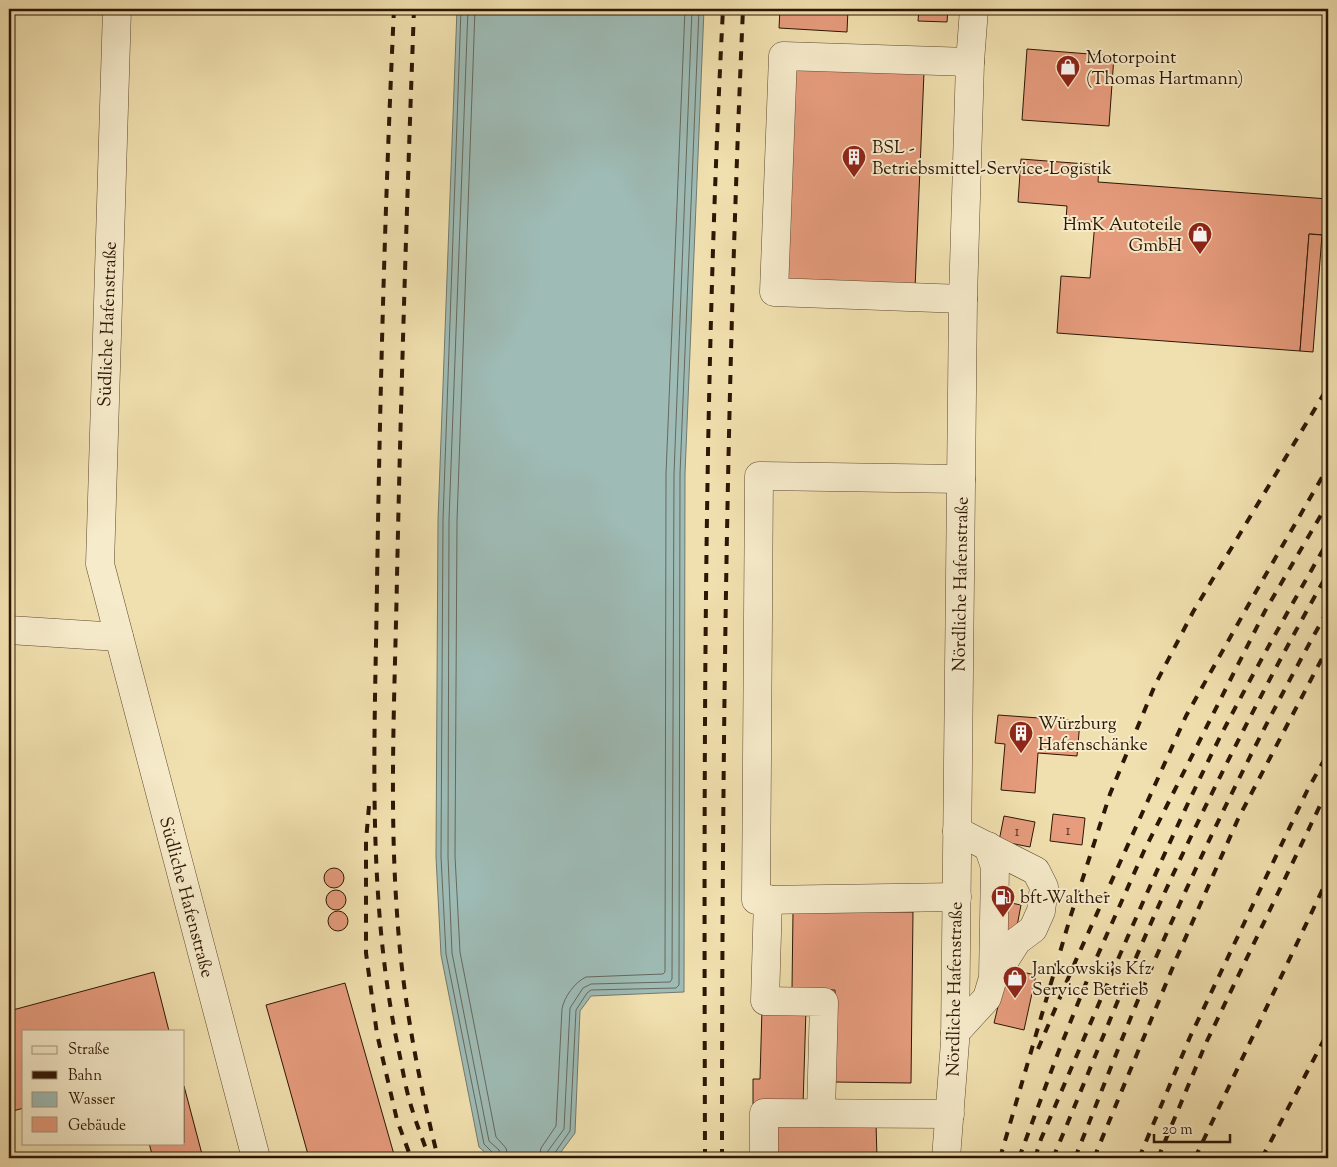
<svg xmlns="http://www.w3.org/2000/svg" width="1337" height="1167" viewBox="0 0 1337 1167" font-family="'Sorts Mill Goudy',serif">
	<rect width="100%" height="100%" fill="#f1e0af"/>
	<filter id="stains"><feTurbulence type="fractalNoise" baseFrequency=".004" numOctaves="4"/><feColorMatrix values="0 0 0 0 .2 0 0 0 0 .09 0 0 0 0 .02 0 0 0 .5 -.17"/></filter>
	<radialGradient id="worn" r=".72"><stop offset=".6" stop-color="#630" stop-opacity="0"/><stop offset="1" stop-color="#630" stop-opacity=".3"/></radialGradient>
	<polygon fill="#9ebbb5" stroke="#71796e" points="457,9 704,9 685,474 684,992 591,996 580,1011 575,1133 558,1156 554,1158 491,1158 479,1147 441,955 436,857 438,520"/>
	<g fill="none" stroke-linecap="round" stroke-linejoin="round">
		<g stroke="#66685c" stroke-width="1">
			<polyline points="461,9 443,520 441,857 446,954 484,1144 493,1153 494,1158"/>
			<polyline points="468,9 449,520 448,857 452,953 489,1141 499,1150 500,1158"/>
			<polyline points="475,9 457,521 455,856 460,952 496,1137 506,1148 508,1158"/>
			<path d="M 539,1158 L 541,1148 L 556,1126 L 562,1009 C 564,997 575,982 586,977 L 663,974 L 665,972 L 666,474 L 685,9"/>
			<polyline points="546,1158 548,1151 564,1129 570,1008 583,988 591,984 670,982 672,979 674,474 692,9"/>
			<polyline points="553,1158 554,1154 570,1131 576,1010 587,993 591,990 676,988 679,985 680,474 699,9"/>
		</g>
	</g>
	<g fill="#e69c7d" stroke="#2d1604">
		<polygon points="780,9 848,9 847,32 779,28"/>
		<polygon points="919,9 948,9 947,22 918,21"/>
		<polygon points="1027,49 1114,56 1109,126 1022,120"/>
		<polygon points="793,67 924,72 915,289 785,284"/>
		<polygon points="1021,159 1099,165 1098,182 1328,199 1328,235 1309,234 1300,351 1057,333 1061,276 1090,278 1095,222 1066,220 1067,206 1018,202"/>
		<polygon points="1309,234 1322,235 1313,352 1300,351"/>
		<polygon points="998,715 1080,721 1077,756 1038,753 1035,793 1001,790 1005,744 995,743"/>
		<polygon points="1053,814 1085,818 1082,845 1050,841"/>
		<polygon points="1004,816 1035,822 1030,847 999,841"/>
		<circle cx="334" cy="878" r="10"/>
		<circle cx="336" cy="900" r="10"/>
		<polygon points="991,899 1021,905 1015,937 985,931"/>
		<circle cx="338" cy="921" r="10"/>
		<polygon points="793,911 913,912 911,1083 834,1082 835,990 792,989"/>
		<polygon points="1007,969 1036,975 1024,1030 994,1023"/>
		<polygon points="154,972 169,1031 24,1031 24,1108 9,1112 9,1011"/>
		<polygon points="345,983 395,1158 309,1158 266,1005"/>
		<polygon points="762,1008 806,1009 803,1105 753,1104 753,1079 760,1079"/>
		<polygon points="184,1086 203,1158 153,1158 149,1143 184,1143"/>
		<polygon points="876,1123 877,1158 770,1158 770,1124"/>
	</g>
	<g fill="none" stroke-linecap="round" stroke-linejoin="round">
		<defs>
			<g id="minor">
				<polyline points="117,9 100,564 256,1158"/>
				<polyline points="963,299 774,292 783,56 970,62"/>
				<polyline points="9,630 119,637"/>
				<polyline points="957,831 1036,871 1044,887 1041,911 1033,929 1017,941 1005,960 994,969"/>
				<polyline points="957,897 756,900 759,476 961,479"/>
				<polyline points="768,899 765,1001 824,1002 821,1113"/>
				<polyline points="955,1033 987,998 993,978 995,867 988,846"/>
				<polyline points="764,1158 764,1113 950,1114"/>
				<polyline points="946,1158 955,1042 963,299 970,62 974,9"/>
			</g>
		</defs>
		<use href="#minor" stroke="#5e482f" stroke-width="29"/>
		<use href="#minor" stroke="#f6ebcb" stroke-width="28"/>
		<g stroke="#2d1604" stroke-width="4" stroke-dasharray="9 9" stroke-linecap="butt">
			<path d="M 394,9 C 385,200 380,392 377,584 C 375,740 366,898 399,1052 C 403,1071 406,1091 412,1109 C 417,1126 424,1142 429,1158"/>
			<path d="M 414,9 C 407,198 401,387 397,577 C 395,688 389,801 397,913 C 402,994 418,1079 438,1158"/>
			<polyline points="369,806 366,841 366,953 377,1034 397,1120 411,1158"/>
			<polyline points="1038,1049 1076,960 1186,716 1254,595 1328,467"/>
			<path d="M 705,1158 C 704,775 703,392 723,9"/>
			<path d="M 722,1158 C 722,775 726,392 743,9"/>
			<polyline points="1000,1158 1070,918 1110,794 1155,685 1193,612 1328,387"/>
			<polyline points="1019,1158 1058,1053 1092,968 1144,851 1265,611 1328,503"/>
			<path d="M 1035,1158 L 1041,1139 C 1099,1004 1155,868 1220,737 C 1254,671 1291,606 1328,541"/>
			<path d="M 1053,1158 C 1094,1061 1132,961 1177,866 C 1224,766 1274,668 1328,573"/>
			<path d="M 1075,1158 C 1101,1093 1126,1027 1154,962 C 1206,842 1264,724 1328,610"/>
			<polyline points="1094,1158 1177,957 1238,819 1328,647"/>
			<polyline points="1139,1158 1190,1037 1307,791 1328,753"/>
			<polyline points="1158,1158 1206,1043 1328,789"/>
			<polyline points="1195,1158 1328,878"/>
			<polyline points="1262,1158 1328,1032"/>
		</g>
	</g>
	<defs>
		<symbol id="shop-pin" viewBox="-11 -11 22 30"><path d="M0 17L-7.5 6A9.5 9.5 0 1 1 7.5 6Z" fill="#8f2418" stroke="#f6ebcb"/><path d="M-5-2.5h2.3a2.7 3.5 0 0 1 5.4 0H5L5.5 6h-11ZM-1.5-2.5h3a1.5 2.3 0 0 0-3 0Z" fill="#fff"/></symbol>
		<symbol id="building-pin" viewBox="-11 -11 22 30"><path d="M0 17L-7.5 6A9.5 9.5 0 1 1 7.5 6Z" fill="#8f2418" stroke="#f6ebcb"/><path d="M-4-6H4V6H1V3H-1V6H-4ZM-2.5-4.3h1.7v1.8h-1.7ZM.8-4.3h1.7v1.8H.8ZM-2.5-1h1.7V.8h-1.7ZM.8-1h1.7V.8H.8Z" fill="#fff"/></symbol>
		<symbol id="fuel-pin" viewBox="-11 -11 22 30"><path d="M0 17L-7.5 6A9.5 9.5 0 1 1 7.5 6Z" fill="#8f2418" stroke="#f6ebcb"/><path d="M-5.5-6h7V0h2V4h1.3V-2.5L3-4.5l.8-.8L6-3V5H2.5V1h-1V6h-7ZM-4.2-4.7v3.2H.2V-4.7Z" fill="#fff"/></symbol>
	</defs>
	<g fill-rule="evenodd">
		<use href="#shop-pin" x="1054" y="53" width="28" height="38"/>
		<use href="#building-pin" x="840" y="143" width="28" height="38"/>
		<use href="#shop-pin" x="1186" y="220" width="28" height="38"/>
		<use href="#building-pin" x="1007" y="719" width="28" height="38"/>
		<use href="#fuel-pin" x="989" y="883" width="28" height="38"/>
		<use href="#shop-pin" x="1001" y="964" width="28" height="38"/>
	</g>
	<g text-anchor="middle" stroke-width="4" stroke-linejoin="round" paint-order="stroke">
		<g font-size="15" fill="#5b3822">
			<text x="1068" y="835">1</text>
			<text x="1017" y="836">1</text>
		</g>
		<g font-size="18" fill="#2d1604" stroke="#f6ebcb" text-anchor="start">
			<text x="1086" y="63">Motorpoint<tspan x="1086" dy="21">(Thomas Hartmann)</tspan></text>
			<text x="872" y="153">BSL -<tspan x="872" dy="21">Betriebsmittel-Service-Logistik</tspan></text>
			<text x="1182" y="230" text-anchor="end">HmK Autoteile<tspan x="1182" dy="21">GmbH</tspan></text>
			<text x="1038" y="729">Würzburg<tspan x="1038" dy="21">Hafenschänke</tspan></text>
			<text x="1020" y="903">bft-Walther</text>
			<text x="1032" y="974">Jankowski's Kfz<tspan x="1032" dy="21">Service Betrieb</tspan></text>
		</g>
		<g font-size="18" fill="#2d1604" stroke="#f6ebcb">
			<text transform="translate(107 324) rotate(-88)" y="6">Südliche Hafenstraße</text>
			<text transform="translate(960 584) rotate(-89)" y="6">Nördliche Hafenstraße</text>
			<text transform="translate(187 897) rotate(75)" y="6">Südliche Hafenstraße</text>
			<text transform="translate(954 989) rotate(-89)" y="6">Nördliche Hafenstraße</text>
		</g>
	</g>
	<rect width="1337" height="1167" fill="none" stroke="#f1e0af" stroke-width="30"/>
	<rect x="10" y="10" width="1317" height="1147" fill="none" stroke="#2d1604" stroke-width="2.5"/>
	<rect x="15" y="15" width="1307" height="1137" fill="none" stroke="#2d1604"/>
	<rect x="22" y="1030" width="162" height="115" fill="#f6ebcb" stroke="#a6967b"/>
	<rect x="32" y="1046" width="25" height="8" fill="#f6ebcb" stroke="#a6967b"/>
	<text x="68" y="1054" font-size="15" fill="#2d1604">Straße</text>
	<rect x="32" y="1071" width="25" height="8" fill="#2d1604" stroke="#a6967b"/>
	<text x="68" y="1080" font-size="15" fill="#2d1604">Bahn</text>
	<rect x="32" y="1092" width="25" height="15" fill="#9ebbb5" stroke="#a6967b"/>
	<text x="68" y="1104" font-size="15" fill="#2d1604">Wasser</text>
	<rect x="32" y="1117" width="25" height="15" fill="#e69c7d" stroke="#a6967b"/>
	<text x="68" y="1130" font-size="15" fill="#2d1604">Gebäude</text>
	<path d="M1154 1134v8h76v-8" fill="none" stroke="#2d1604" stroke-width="2.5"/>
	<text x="1162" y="1134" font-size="15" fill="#2d1604" stroke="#f6ebcb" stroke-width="4" paint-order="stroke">20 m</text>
	<rect width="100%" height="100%" filter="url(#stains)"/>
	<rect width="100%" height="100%" fill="url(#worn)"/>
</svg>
